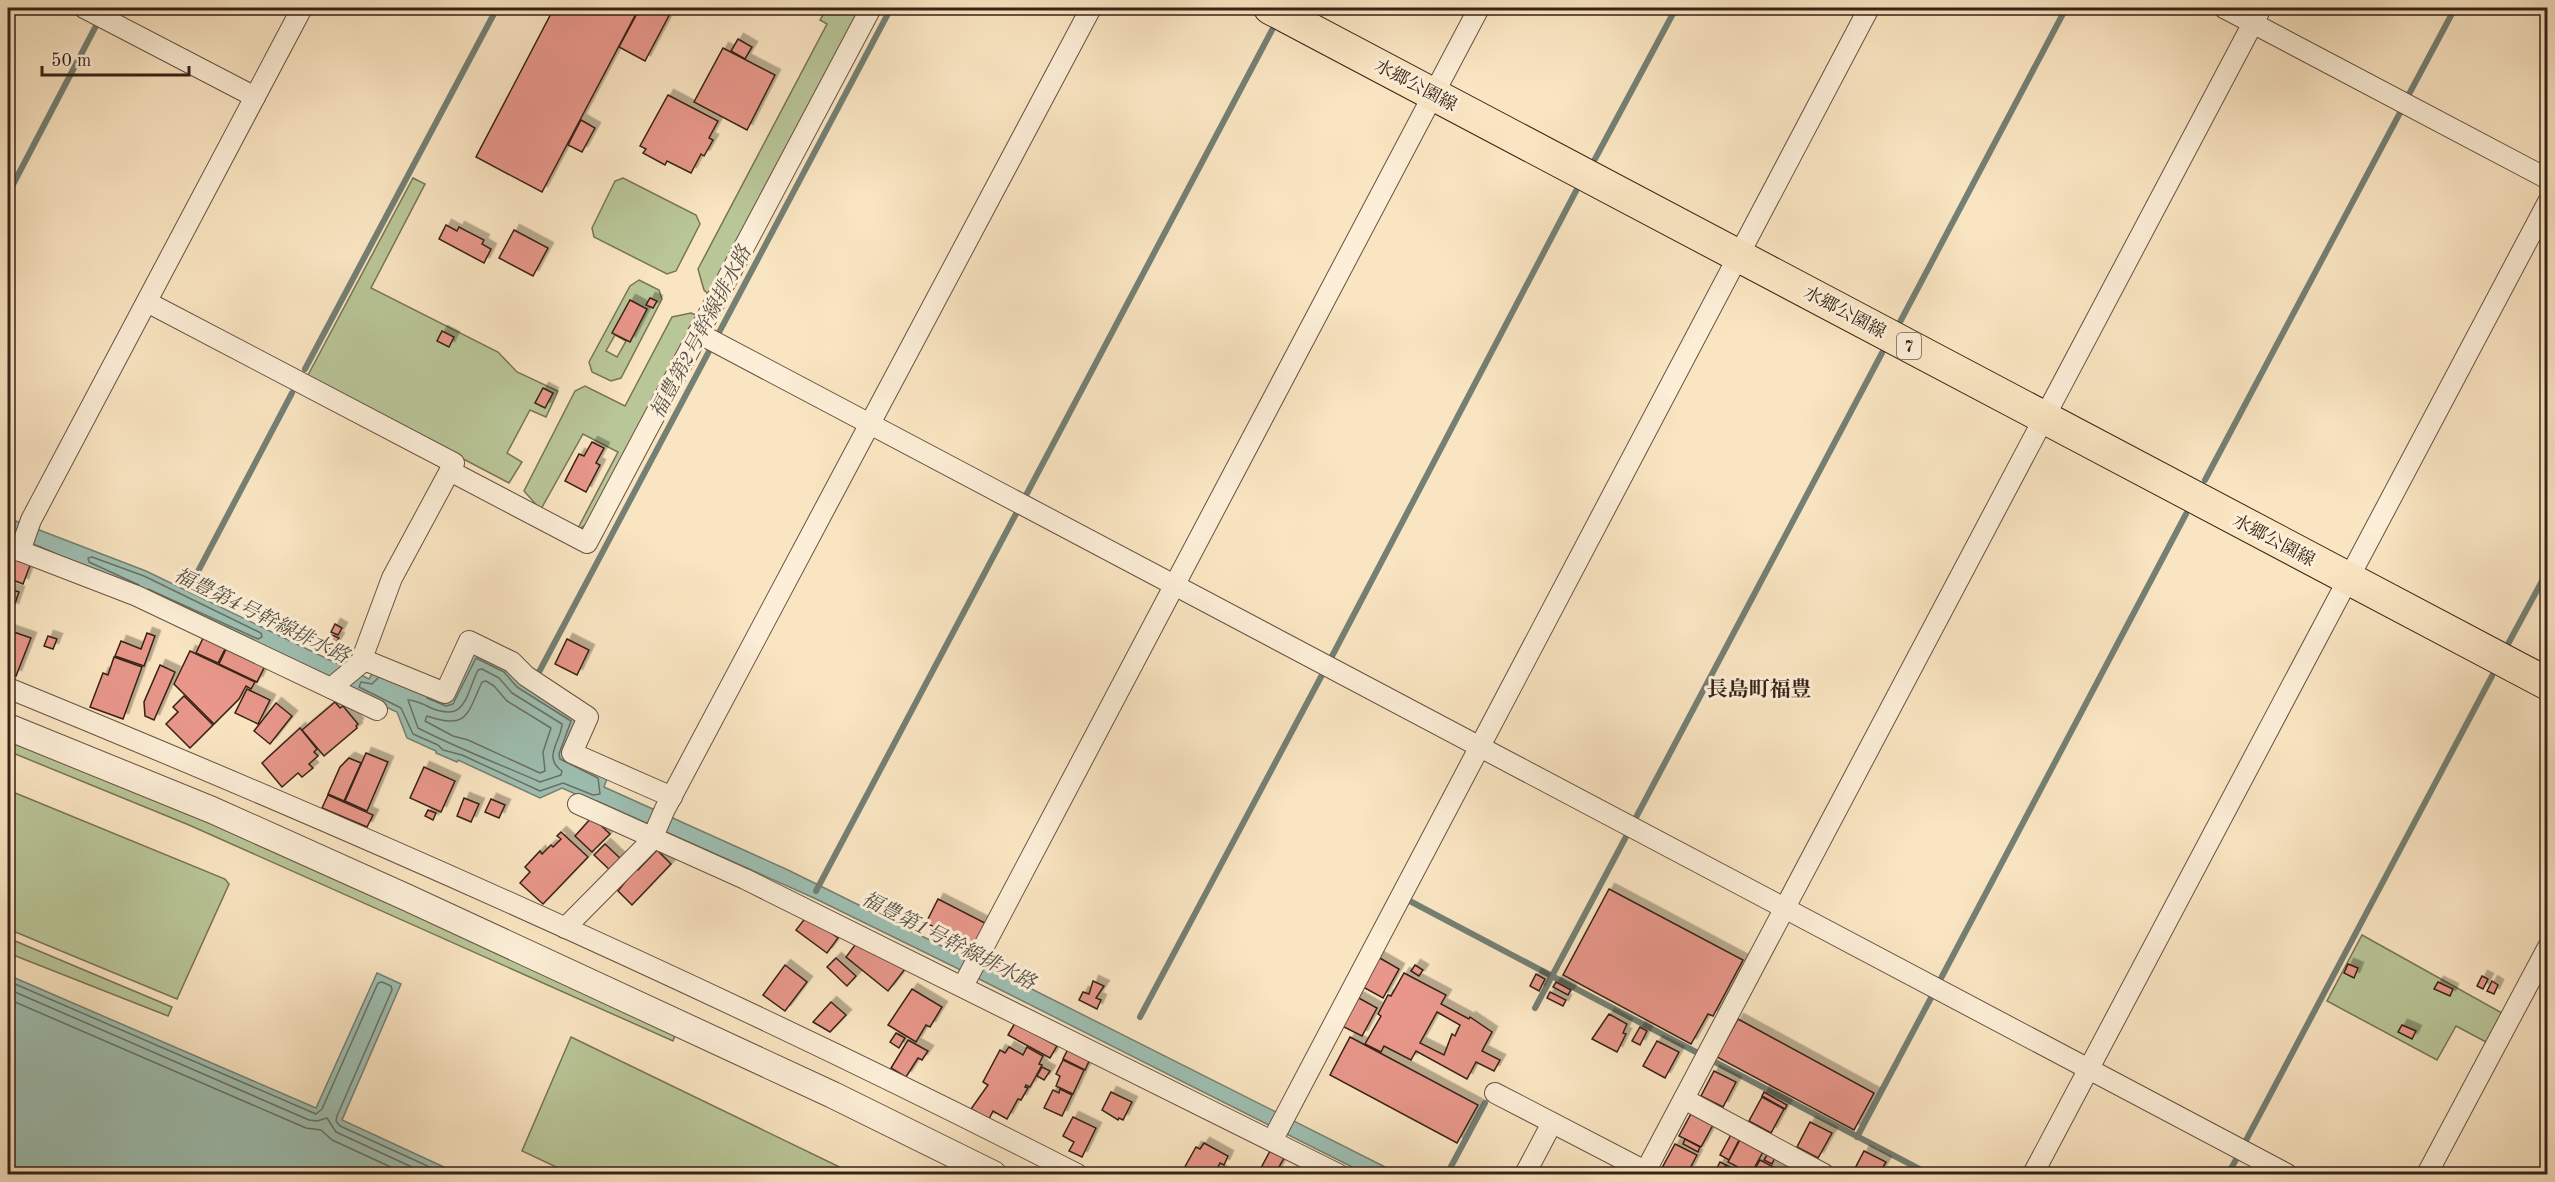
<svg xmlns="http://www.w3.org/2000/svg" width="2555" height="1182" viewBox="0 0 2555 1182" font-family="'Old Standard TT','Noto Serif JP',serif">
	<defs>
		<filter id="shadow"><feDropShadow dx="5.5" dy="-5.5" stdDeviation="0" flood-color="#0004"/></filter>
	</defs>
	<rect width="100%" height="100%" fill="#fae5c2"/>
	<filter id="stains"><feTurbulence type="fractalNoise" baseFrequency=".00333" numOctaves="4"/><feColorMatrix values="0 0 0 0 .2 0 0 0 0 .09 0 0 0 0 .02 0 0 0 .5 -.17"/></filter>
	<radialGradient id="worn" r=".72"><stop offset=".6" stop-color="#630" stop-opacity="0"/><stop offset="1" stop-color="#630" stop-opacity=".3"/></radialGradient>
	<g fill="#b9c698" stroke="#787457" stroke-width="1.5" fill-rule="evenodd">
		<polygon points="827,8 856,8 858,13 709,295 704,290 698,269 827,24 820,20"/>
		<polygon points="413,178 425,184 371,288 498,352 517,372 558,391 546,417 530,410 507,453 522,462 509,483 307,377"/>
		<polygon points="623,178 696,215 700,224 676,271 667,274 594,237 592,228 615,181"/>
		<path d="M 639,280 L 659,290 L 662,299 L 621,378 L 611,381 L 592,372 L 589,362 L 630,286 ZM 615,335 L 626,341 L 617,357 L 606,351 Z"/>
		<polygon points="691,313 698,316 586,525 577,530 618,452 583,434 541,509 539,508 524,491 575,391 585,386 625,406 672,317"/>
		<polygon points="8,736 181,807 677,1030 673,1041 189,825 8,751"/>
		<polygon points="8,790 225,879 229,884 177,999 8,929"/>
		<polygon points="2362,935 2502,1013 2486,1042 2456,1026 2437,1060 2327,1001"/>
		<polygon points="8,938 172,1007 168,1016 8,953"/>
		<polygon points="571,1037 854,1174 571,1174 522,1151"/>
	</g>
	<g fill="#9ebfb2" stroke="#748074" stroke-width="1.5">
		<polygon points="8,518 146,571 369,679 375,669 449,700 472,649 508,668 580,720 565,757 608,776 604,787 788,870 964,957 990,968 1399,1174 1366,1174 979,979 814,898 597,801 596,803 562,788 540,798 458,760 457,762 436,753 436,751 407,738 397,712 360,695 348,686 41,547 8,535"/>
		<polygon points="377,973 401,984 342,1120 459,1174 8,1174 8,975 316,1108"/>
	</g>
	<g fill="none" stroke-linecap="round" stroke-linejoin="round">
		<g stroke="#6a7064" stroke-width="1.5">
			<polyline points="139,585 89,562 88,558 92,557 144,576 261,633 262,637 258,639 148,589"/>
			<path d="M 482,669 L 499,678 L 512,693 L 562,724 C 561,742 542,757 562,771 L 561,775 L 540,782 C 499,764 457,748 418,728 L 408,700 C 416,700 423,704 431,708 C 466,722 465,697 478,670 Z"/>
			<polyline points="378,678 372,684 361,682 359,687 401,708 413,734 438,745 443,750 462,755 540,791 563,783 593,795 600,794 598,778 560,759 559,754 571,721 517,687 504,672 476,658 453,704 446,706 427,698"/>
			<path d="M 486,681 L 494,686 L 507,701 L 551,728 L 543,752 L 545,771 L 540,773 L 468,740 L 453,736 L 425,721 L 427,716 C 467,730 467,715 482,682 Z"/>
			<polyline points="8,981 316,1114 322,1109 378,983 382,982 391,986 392,990 337,1116 336,1121 340,1126 445,1174"/>
			<polyline points="8,989 309,1120 317,1121 327,1118 336,1132 427,1174"/>
			<polyline points="8,999 306,1128 321,1130 332,1140 406,1174"/>
		</g>
		<g stroke="#748074" stroke-width="6">
			<polyline points="2408,96 2455,8"/>
			<polyline points="1595,159 1676,8"/>
			<polyline points="8,194 98,22"/>
			<polyline points="1900,322 2066,8"/>
			<polyline points="305,369 497,8"/>
			<polyline points="2205,480 2402,109"/>
			<polyline points="1024,499 1272,30"/>
			<polyline points="194,579 292,393"/>
			<polyline points="2508,644 2548,570"/>
			<polyline points="1330,660 1576,191"/>
			<polyline points="539,672 891,8"/>
			<polyline points="1633,823 1882,353"/>
			<polyline points="816,891 1018,510"/>
			<polyline points="1406,899 1696,1052"/>
			<polyline points="1939,982 2186,514"/>
			<polyline points="1535,1008 1628,833"/>
			<polyline points="1140,1017 1323,673"/>
			<polyline points="1715,1062 1929,1174"/>
			<polyline points="1857,1137 1932,996"/>
			<polyline points="2243,1146 2492,676"/>
			<polyline points="1447,1174 1485,1103"/>
			<polyline points="2228,1174 2238,1156"/>
		</g>
	</g>
	<g fill="#e8978a" stroke="#362216" stroke-width="1.5" fill-rule="evenodd" filter="url(#shadow)">
		<polygon points="554,8 639,8 542,192 476,157"/>
		<polygon points="640,8 673,8 645,61 619,47"/>
		<polygon points="738,39 752,47 745,59 731,51"/>
		<polygon points="723,48 775,75 747,130 694,102"/>
		<polygon points="668,95 718,121 709,138 713,140 704,156 701,154 691,173 667,161 665,165 643,153 646,149 640,146"/>
		<polygon points="581,120 595,128 582,152 568,145"/>
		<polygon points="446,225 457,231 459,227 484,240 482,244 491,249 484,263 439,239"/>
		<polygon points="514,230 548,248 533,276 499,258"/>
		<polygon points="650,298 657,301 653,308 646,305"/>
		<polygon points="630,300 647,309 630,342 612,333"/>
		<polygon points="442,331 454,337 449,347 437,341"/>
		<polygon points="543,388 553,393 545,408 535,403"/>
		<polygon points="592,442 604,448 596,463 600,465 586,492 565,481 579,454 584,456"/>
		<polygon points="13,556 31,563 23,584 8,578 8,569"/>
		<polygon points="8,582 12,584 10,589 19,592 13,609 8,607"/>
		<polygon points="335,624 342,628 338,635 331,632"/>
		<polygon points="8,630 31,638 16,676 8,673"/>
		<polygon points="147,633 155,636 144,666 115,656 121,641 141,649"/>
		<polygon points="205,634 227,645 218,663 196,653"/>
		<polygon points="332,635 339,638 332,650 326,646"/>
		<polygon points="48,636 57,639 53,649 44,646"/>
		<polygon points="567,639 589,650 577,675 555,664"/>
		<polygon points="228,645 266,664 257,682 219,664"/>
		<polygon points="190,651 255,682 251,689 246,686 239,699 214,724 174,684"/>
		<polygon points="114,657 142,667 123,719 90,707 103,673 108,675"/>
		<polygon points="160,665 175,672 154,720 145,716 144,702"/>
		<polygon points="247,689 270,700 258,724 235,713"/>
		<polygon points="184,696 213,725 190,748 166,724 178,712 173,707"/>
		<polygon points="335,702 340,708 343,706 358,724 356,726 357,728 324,756 302,730"/>
		<polygon points="276,703 292,716 270,744 254,731"/>
		<polygon points="300,728 317,749 314,752 318,756 309,764 313,768 302,777 298,773 282,787 262,763"/>
		<polygon points="366,753 388,762 367,811 345,801"/>
		<polygon points="349,758 361,763 344,801 328,794 340,767"/>
		<polygon points="424,767 455,781 441,812 410,798"/>
		<polygon points="328,795 373,815 367,827 322,808"/>
		<polygon points="464,798 479,804 471,822 457,816"/>
		<polygon points="491,799 505,805 499,818 485,812"/>
		<polygon points="428,810 436,813 433,820 425,816"/>
		<polygon points="592,817 610,834 592,852 575,836"/>
		<polygon points="561,832 588,857 543,904 520,883 530,872 525,867 540,851 542,854 551,845 553,847 561,839 557,836"/>
		<polygon points="605,844 623,861 612,872 594,855"/>
		<polygon points="657,850 671,864 632,905 618,891 636,868 638,870"/>
		<polygon points="1609,889 1743,960 1713,1016 1708,1014 1691,1044 1563,975"/>
		<polygon points="938,899 985,923 973,947 926,923"/>
		<polygon points="807,916 838,938 827,953 796,930"/>
		<polygon points="858,941 875,955 877,952 905,969 888,991 846,957"/>
		<polygon points="1378,957 1399,969 1383,998 1363,987"/>
		<polygon points="836,958 856,976 847,986 827,967"/>
		<polygon points="2348,964 2358,968 2354,978 2344,973"/>
		<polygon points="785,965 807,982 785,1011 763,995"/>
		<polygon points="1415,965 1423,970 1419,976 1411,971"/>
		<path d="M 1404,973 L 1446,995 L 1441,1004 L 1469,1019 L 1470,1017 L 1492,1032 L 1482,1051 L 1500,1060 L 1494,1071 L 1476,1062 L 1467,1079 L 1416,1051 L 1411,1060 L 1384,1046 L 1381,1052 L 1365,1044 L 1381,1016 L 1378,1014 L 1388,995 L 1391,996 ZM 1437,1012 L 1460,1025 L 1455,1036 L 1452,1034 L 1444,1055 L 1420,1043 Z"/>
		<polygon points="1536,974 1545,979 1539,991 1530,986"/>
		<polygon points="2482,976 2488,979 2483,989 2477,986"/>
		<polygon points="1093,981 1104,986 1096,998 1101,1000 1097,1009 1079,1000 1083,992 1089,994"/>
		<polygon points="2492,981 2498,985 2494,994 2487,991"/>
		<polygon points="1556,982 1571,990 1568,995 1553,987"/>
		<polygon points="2438,982 2453,989 2450,996 2434,989"/>
		<polygon points="912,989 942,1007 930,1027 926,1025 916,1042 888,1025"/>
		<polygon points="1550,992 1566,1000 1563,1006 1547,998"/>
		<polygon points="1357,997 1377,1008 1362,1036 1342,1026"/>
		<polygon points="831,1002 846,1015 830,1032 813,1022"/>
		<polygon points="1609,1014 1627,1024 1623,1033 1626,1034 1617,1052 1592,1039"/>
		<polygon points="1738,1019 1874,1093 1854,1130 1717,1057"/>
		<polygon points="1015,1023 1057,1046 1050,1058 1008,1035"/>
		<polygon points="2402,1025 2416,1031 2412,1039 2398,1032"/>
		<polygon points="1640,1027 1647,1031 1640,1045 1632,1041"/>
		<polygon points="896,1033 905,1038 899,1048 890,1042"/>
		<polygon points="1350,1037 1478,1105 1457,1143 1330,1075"/>
		<polygon points="908,1040 928,1051 922,1060 918,1058 906,1077 891,1068"/>
		<polygon points="1657,1041 1679,1052 1665,1078 1643,1066"/>
		<polygon points="1009,1047 1023,1055 1027,1047 1043,1056 1039,1064 1042,1065 1030,1087 1026,1085 1025,1087 1028,1088 1021,1100 1018,1099 1007,1119 993,1111 989,1119 971,1109 988,1085 983,1082 1000,1050 1005,1053"/>
		<polygon points="1069,1047 1091,1057 1085,1070 1063,1059"/>
		<polygon points="1063,1060 1084,1070 1073,1094 1056,1086 1060,1076 1056,1074"/>
		<polygon points="1042,1067 1050,1071 1044,1080 1037,1076"/>
		<polygon points="1714,1071 1736,1082 1723,1107 1701,1096"/>
		<polygon points="1060,1089 1072,1095 1062,1116 1044,1108 1053,1090 1059,1093"/>
		<polygon points="1111,1092 1132,1102 1123,1120 1119,1118 1118,1120 1102,1110"/>
		<polygon points="1764,1092 1787,1105 1785,1109 1762,1096"/>
		<polygon points="1762,1097 1784,1109 1771,1133 1749,1121"/>
		<polygon points="1692,1112 1714,1123 1701,1147 1679,1136"/>
		<polygon points="1073,1117 1096,1128 1082,1157 1069,1151 1074,1142 1063,1136"/>
		<polygon points="1810,1122 1832,1133 1818,1158 1797,1147"/>
		<polygon points="1733,1131 1741,1136 1729,1160 1720,1155"/>
		<polygon points="1741,1138 1764,1150 1751,1174 1728,1162"/>
		<polygon points="1685,1139 1700,1147 1698,1152 1683,1144"/>
		<polygon points="1204,1143 1228,1156 1224,1165 1220,1163 1217,1169 1225,1174 1188,1174 1182,1172 1196,1147 1200,1149"/>
		<polygon points="1675,1144 1697,1155 1687,1174 1675,1174 1662,1168"/>
		<polygon points="1770,1150 1777,1153 1772,1164 1764,1160"/>
		<polygon points="1270,1151 1284,1158 1275,1174 1261,1168"/>
		<polygon points="1864,1151 1886,1162 1879,1174 1852,1174"/>
		<polygon points="1760,1160 1781,1171 1779,1174 1752,1174"/>
		<polygon points="1720,1162 1726,1165 1721,1174 1714,1174"/>
		<polygon points="1790,1163 1811,1174 1784,1174"/>
		<polygon points="1726,1165 1745,1174 1721,1174"/>
	</g>
	<g fill="none" stroke-linecap="round" stroke-linejoin="round">
		<defs>
			<g id="minor">
				<polyline points="84,8 255,97"/>
				<polyline points="2224,8 2548,179"/>
				<polyline points="147,302 454,463 392,578 360,664 331,688"/>
				<polyline points="698,333 2287,1174"/>
				<polyline points="450,471 587,543 871,8"/>
				<polyline points="10,547 137,596 377,710"/>
				<polyline points="20,551 31,520 302,8"/>
				<polyline points="362,659 445,693 469,641 512,662 526,676 588,717 572,753 672,797"/>
				<path d="M 8,688 C 370,836 728,995 1077,1174"/>
				<polyline points="578,804 745,879 1338,1174"/>
				<polyline points="565,928 651,841 665,809 1091,8"/>
				<polyline points="963,986 1479,8"/>
				<polyline points="1495,1093 1651,1174"/>
				<polyline points="1684,1099 1824,1174"/>
				<polyline points="1272,1141 1869,8"/>
				<polyline points="1525,1174 1552,1123"/>
				<polyline points="1644,1174 2261,8"/>
				<polyline points="2033,1174 2548,202"/>
				<polyline points="2427,1174 2548,947"/>
			</g>
			<polyline id="tertiary" points="8,727 212,810 408,898 833,1095 993,1174"/>
			<polyline id="primary" points="1270,8 2548,684"/>
		</defs>
		<use href="#minor" stroke="#675341" stroke-width="22"/>
		<use href="#tertiary" stroke="#675341" stroke-width="28"/>
		<use href="#primary" stroke="#362216" stroke-width="34"/>
		<use href="#minor" stroke="#fceed7" stroke-width="20"/>
		<use href="#tertiary" stroke="#fceed7" stroke-width="26"/>
		<use href="#primary" stroke="#fae5c2" stroke-width="32"/>
	</g>
	<g text-anchor="middle" stroke-width="6" stroke-linejoin="round" paint-order="stroke">
		<rect fill="#fceed7" stroke="#715f50" stroke-width="1.5" x="1897" y="333" width="24" height="26" rx="4.5"/>
		<g font-size="16" font-weight="bold" fill="#362216">
			<text x="1909" y="352">7</text>
		</g>
		<g font-size="18" fill="#362216" stroke="#fceed7">
			<text transform="translate(1416 85) rotate(28)" y="6">水郷公園線</text>
			<text transform="translate(1845 312) rotate(28)" y="6">水郷公園線</text>
			<text transform="translate(2274 540) rotate(28)" y="6">水郷公園線</text>
		</g>
		<g font-size="20" font-style="italic" fill="#555145" stroke="#fceed7">
			<text transform="translate(700 332) rotate(-62)" y="7">福豊第2号幹線排水路</text>
			<text transform="translate(262 615) rotate(26)" y="7">福豊第4号幹線排水路</text>
			<text transform="translate(949 940) rotate(27)" y="7">福豊第1号幹線排水路</text>
		</g>
		<g font-size="21" font-weight="bold" fill="#362216" stroke="#fceed7">
			<text x="1759" y="696">長島町福豊</text>
		</g>
	</g>
	<rect width="2555" height="1182" fill="none" stroke="#fae5c2" stroke-width="30"/>
	<rect x="9" y="9" width="2537" height="1164" fill="none" stroke="#362216" stroke-width="3"/>
	<rect x="15" y="15" width="2525" height="1152" fill="none" stroke="#362216" stroke-width="1.5"/>
	<path d="M42 66v9h147v-9" fill="none" stroke="#362216" stroke-width="3"/>
	<text x="51" y="66" font-size="18" fill="#362216" stroke="#fceed7" stroke-width="4.5" paint-order="stroke">50 m</text>
	<rect width="100%" height="100%" filter="url(#stains)"/>
	<rect width="100%" height="100%" fill="url(#worn)"/>
</svg>
